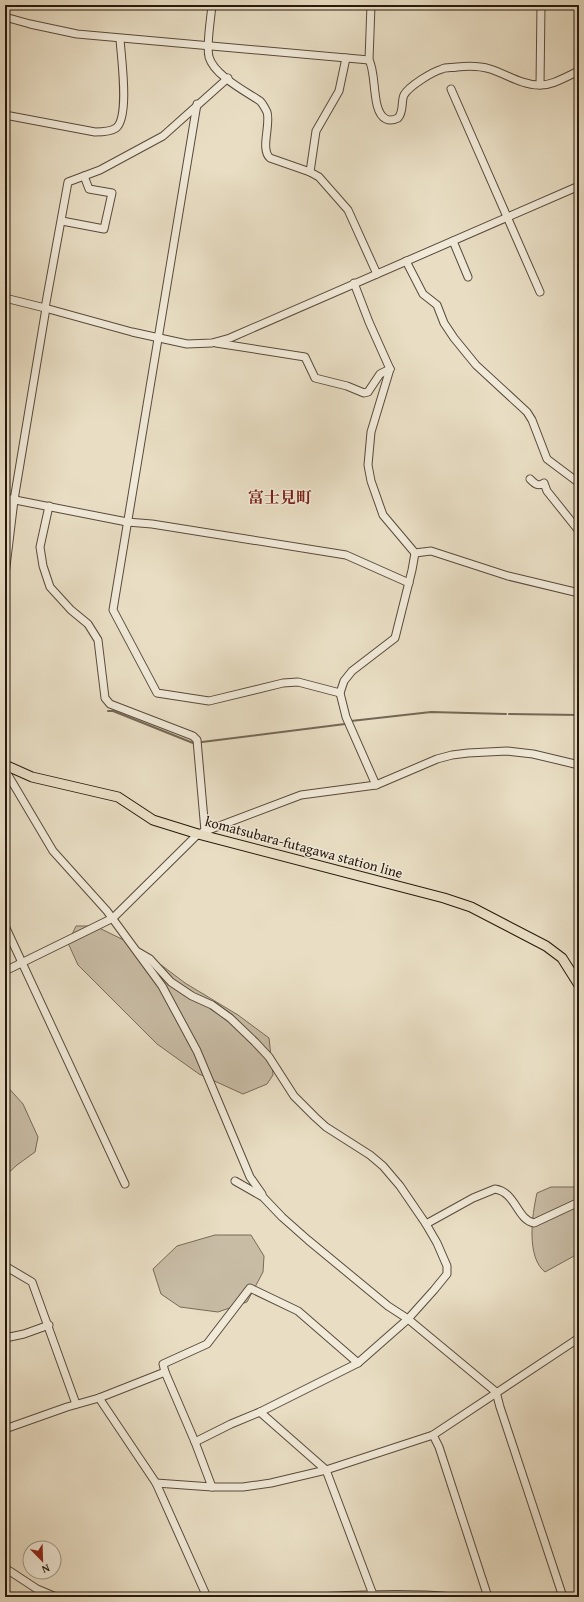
<svg xmlns="http://www.w3.org/2000/svg" width="584" height="1602" viewBox="0 0 584 1602" font-family="'Gentium Book Plus','Noto Serif JP',serif">
	<rect width="100%" height="100%" fill="#e9dec4"/>
	<filter id="stains"><feTurbulence type="fractalNoise" baseFrequency=".005" numOctaves="4"/><feColorMatrix values="0 0 0 0 .2 0 0 0 0 .09 0 0 0 0 .02 0 0 0 .5 -.17"/></filter>
	<radialGradient id="worn" r=".72"><stop offset=".6" stop-color="#630" stop-opacity="0"/><stop offset="1" stop-color="#630" stop-opacity=".3"/></radialGradient>
	<g fill="#c8bca5" stroke="#786a59">
		<polygon points="76,926 95,926 136,946 185,983 238,1015 269,1038 273,1075 267,1084 243,1094 199,1074 157,1044 78,965 68,943"/>
		<polygon points="5,1084 23,1104 38,1137 35,1152 17,1165 5,1176"/>
		<path d="M 551,1187 L 579,1187 L 579,1247 L 574,1256 L 545,1272 C 526,1257 532,1215 537,1193 Z"/>
		<polygon points="215,1235 251,1235 264,1256 263,1272 247,1302 218,1312 180,1307 161,1294 153,1269 177,1246"/>
	</g>
	<g fill="none" stroke-linecap="round" stroke-linejoin="round">
		<g stroke="#746756" stroke-width="2">
			<polyline points="108,711 113,711 193,743"/>
			<polyline points="509,714 579,715"/>
			<polyline points="351,721 431,712 506,714"/>
			<polyline points="202,742 345,724"/>
		</g>
		<defs>
			<g id="minor">
				<path d="M 212,5 C 211,18 206,45 209,57 C 214,75 245,91 260,101 C 263,104 265,108 267,112 C 271,125 260,149 270,158 L 310,172 L 319,177 L 348,210 L 377,274"/>
				<path d="M 371,5 L 369,60 C 377,74 371,112 386,119 C 390,121 394,120 398,118 C 404,112 401,101 404,95 C 409,86 432,72 442,69 C 446,67 452,68 457,67 C 467,66 480,66 490,69 C 506,74 522,85 539,85 C 552,86 567,76 579,71"/>
				<polyline points="5,17 30,24 77,34 369,60"/>
				<polyline points="540,85 541,5"/>
				<polyline points="451,89 540,292"/>
				<polyline points="197,104 113,610 157,693 209,701 283,683 298,682 340,693"/>
				<path d="M 5,115 L 95,132 C 101,132 110,132 116,128 C 130,117 121,56 120,39"/>
				<polyline points="310,172 316,131 339,91 346,58"/>
				<polyline points="62,221 104,229 112,193 89,189 84,176"/>
				<polyline points="453,241 468,277"/>
				<polyline points="406,261 423,294 437,305 444,323 454,338 476,365 527,412 532,420 547,459 579,483"/>
				<polyline points="354,283 369,322 390,369"/>
				<polyline points="5,298 45,308 132,332 187,344 212,343 230,338 579,186"/>
				<polyline points="45,308 68,182 100,170 163,136 228,78"/>
				<polyline points="216,343 305,357 315,378 347,386 364,393 368,392 380,374 390,369"/>
				<polyline points="390,369 371,432 368,465 371,481 383,515 415,553"/>
				<path d="M 530,479 C 535,484 538,487 544,483 L 547,491 L 579,531"/>
				<polyline points="5,498 127,522 152,524 346,555 409,583"/>
				<polyline points="49,506 40,547 43,566 50,587 71,610 88,624 98,640 105,698 110,704 193,736 197,740 205,831"/>
				<polyline points="415,553 431,551 508,576 579,593"/>
				<polyline points="5,575 14,500 46,308"/>
				<polyline points="5,770 53,851 107,911 162,986 197,1051 250,1177 262,1194"/>
				<polyline points="376,785 346,717 340,693 344,681 352,671 395,638 412,570 415,553"/>
				<polyline points="5,926 125,1184"/>
				<polyline points="138,952 150,959 171,982 192,996 212,1005 230,1018 255,1042 269,1057 294,1096 315,1117 326,1127 370,1155 383,1166 400,1186 426,1224 437,1243 447,1266 447,1274 434,1290 408,1319 358,1363 260,1412 231,1424 195,1442"/>
				<polyline points="5,971 113,918 198,834 301,795 376,785 437,759 452,755 468,753 507,751 533,754 579,765"/>
				<polyline points="235,1181 263,1197 282,1217 308,1240 388,1306 408,1319 496,1392 500,1407 563,1597"/>
				<path d="M 426,1224 L 473,1198 L 495,1189 C 516,1192 517,1220 534,1223 L 579,1202"/>
				<polyline points="5,1266 32,1282 76,1404"/>
				<polyline points="5,1338 24,1334 49,1325"/>
				<polyline points="99,1398 156,1483 207,1597"/>
				<polyline points="260,1412 326,1470 372,1592 373,1597"/>
				<polyline points="5,1429 67,1407 99,1398 165,1372"/>
				<polyline points="433,1435 439,1447 488,1597"/>
				<polyline points="156,1483 212,1487 243,1487 271,1483 326,1470 433,1435 579,1338"/>
				<polyline points="212,1487 195,1442 165,1372 163,1364 207,1344 250,1288 298,1311 358,1363"/>
				<polyline points="5,1568 37,1589 56,1597"/>
				<path d="M 300,1597 C 351,1596 402,1592 454,1597"/>
			</g>
			<polyline id="major" points="5,765 32,777 118,797 153,820 198,834 444,898 471,907 546,946 562,958 579,985"/>
		</defs>
		<use href="#minor" stroke="#584a3b" stroke-width="9"/>
		<use href="#major" stroke="#27180d" stroke-width="11"/>
		<use href="#minor" stroke="#f1ead9" stroke-width="7"/>
		<use href="#major" stroke="#e9dec4" stroke-width="9"/>
	</g>
	<g text-anchor="middle" stroke-width="3" stroke-linejoin="round" paint-order="stroke">
		<g font-size="14" fill="#27180d" stroke="#f1ead9">
			<text transform="translate(304 847) rotate(15)" y="5">komatsubara-futagawa station line</text>
		</g>
		<g font-size="16" font-weight="bold" fill="#7a1f14" stroke="#f1ead9">
			<text x="280" y="503">富士見町</text>
		</g>
	</g>
	<rect width="584" height="1602" fill="none" stroke="#e9dec4" stroke-width="20"/>
	<rect x="6" y="6" width="572" height="1590" fill="none" stroke="#27180d" stroke-width="2"/>
	<rect x="10" y="10" width="564" height="1582" fill="none" stroke="#27180d"/>
	<g transform="translate(42 1560) rotate(157)"><circle r="19" fill="#f1ead9" stroke="#a09687"/>
	<path d="M0-3L7 15L0 10L-7 15Z" fill="#8f2418"/>
	<text y="-6" font-size="11" font-weight="bold" text-anchor="middle" fill="#27180d">N</text>
	</g>
	<rect width="100%" height="100%" filter="url(#stains)"/>
	<rect width="100%" height="100%" fill="url(#worn)"/>
</svg>
